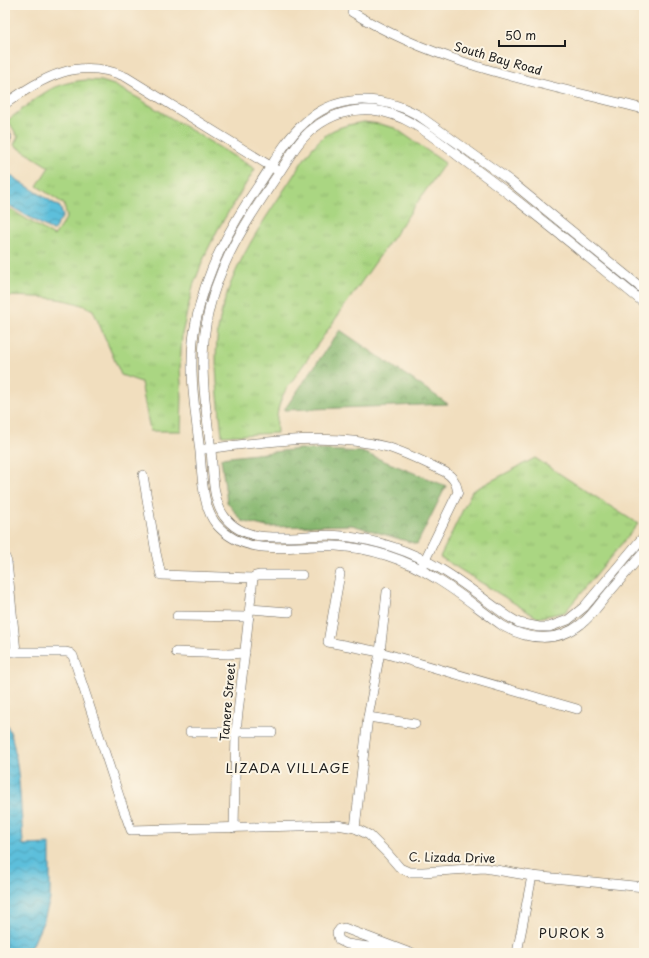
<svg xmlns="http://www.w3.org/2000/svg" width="649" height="958" viewBox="0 0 649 958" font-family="'Playpen Sans',sans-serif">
	<defs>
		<pattern id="grass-tufts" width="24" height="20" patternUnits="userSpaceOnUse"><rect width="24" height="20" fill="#aad682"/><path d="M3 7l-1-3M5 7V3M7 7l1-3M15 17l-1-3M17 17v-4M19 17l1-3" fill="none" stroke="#92b770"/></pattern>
		<pattern id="forest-crowns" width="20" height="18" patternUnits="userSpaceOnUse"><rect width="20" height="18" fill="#87b770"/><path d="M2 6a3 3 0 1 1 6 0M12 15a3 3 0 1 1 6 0" fill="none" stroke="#6e945b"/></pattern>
		<pattern id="water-waves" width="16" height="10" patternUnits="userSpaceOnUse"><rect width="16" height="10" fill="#5dbfdb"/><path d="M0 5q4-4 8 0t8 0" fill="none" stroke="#4c9ab1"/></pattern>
	</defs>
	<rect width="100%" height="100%" fill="#fcf5e5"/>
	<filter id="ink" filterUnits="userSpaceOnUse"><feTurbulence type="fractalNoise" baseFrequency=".025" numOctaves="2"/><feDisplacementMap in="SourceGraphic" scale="8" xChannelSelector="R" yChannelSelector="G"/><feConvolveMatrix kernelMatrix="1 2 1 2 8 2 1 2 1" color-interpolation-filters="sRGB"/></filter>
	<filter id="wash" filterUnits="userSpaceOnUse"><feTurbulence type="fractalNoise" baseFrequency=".012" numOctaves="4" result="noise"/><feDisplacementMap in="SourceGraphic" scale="16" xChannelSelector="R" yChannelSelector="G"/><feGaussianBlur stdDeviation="0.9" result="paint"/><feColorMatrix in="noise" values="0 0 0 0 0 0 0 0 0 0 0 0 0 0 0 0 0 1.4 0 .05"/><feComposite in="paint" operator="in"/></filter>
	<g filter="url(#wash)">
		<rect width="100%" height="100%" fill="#f1debe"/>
		<g fill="url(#grass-tufts)" stroke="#63794f">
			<path d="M 86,80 L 101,81 L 114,85 L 138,98 L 255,169 L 218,229 L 206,253 L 193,286 L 182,334 L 180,368 L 182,397 L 181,431 L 150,431 L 141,382 L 121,375 L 93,310 C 67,296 34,297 5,296 L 5,206 L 54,236 L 67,217 L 64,204 L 37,186 L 49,167 L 14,145 L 18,137 L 8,120 C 23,109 38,95 55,87 C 65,83 75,81 86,80 Z"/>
			<path d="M 364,122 L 379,124 L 395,128 L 445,163 L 285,391 C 277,407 276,415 277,433 L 222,436 C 219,401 213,365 218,330 C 226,275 258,229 288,184 C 300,166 311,144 330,132 C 340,126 353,124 364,122 Z"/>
			<polygon points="535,458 638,524 565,612 538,618 440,557 472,491"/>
		</g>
		<g fill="url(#forest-crowns)" stroke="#526a46">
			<polygon points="340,330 448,404 284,410"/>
			<polygon points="300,449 362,452 446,486 417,544 352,525 267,527 242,521 227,502 221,458"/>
		</g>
		<g fill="url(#water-waves)" stroke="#3c6e7c">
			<polygon points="5,172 60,207 63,216 53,231 5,203"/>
			<path d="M 5,723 C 19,735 22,824 23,845 L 50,844 L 50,899 L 44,920 L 29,953 L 5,953 Z"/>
		</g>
	</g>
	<g filter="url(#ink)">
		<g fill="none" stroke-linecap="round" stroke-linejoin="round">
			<defs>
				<g id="street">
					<path d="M 352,12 C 440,66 545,84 644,109"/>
					<path d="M 5,104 C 44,77 78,56 126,77 L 275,169"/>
					<polyline points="5,132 7,137 5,143"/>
					<path d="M 644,290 L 509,180 L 418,115 C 379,94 334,93 301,126 C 284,142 273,164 260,183 C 231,225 206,270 196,321 C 187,364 195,409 200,452 C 202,473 202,507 216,524 C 247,560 294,544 336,546 C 370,548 406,559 435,578 C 459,592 480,610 503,626 C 528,640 557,643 581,624 C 592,616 599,604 608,594 C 620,580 632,566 644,552"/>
					<path d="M 644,303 C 585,255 527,206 466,162 C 438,141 408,113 372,110 C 351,108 330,115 314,128 C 299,139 289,158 279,173 C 247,220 215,268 206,325 C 199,367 206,409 211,450 C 213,470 212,500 224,516 C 249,551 305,531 342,536 C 376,540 409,550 439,568 C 463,582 486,601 509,617 L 519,623 L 539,627 L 549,627 L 568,620 L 584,607 L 644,536"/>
					<path d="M 205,449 C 262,442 331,432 387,447 C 407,453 426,463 445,472 C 453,477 456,482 458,492 L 423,564"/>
					<polyline points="143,475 156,553 161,575 253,578 255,576 259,575 302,575"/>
					<polyline points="5,557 7,562 16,652"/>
					<polyline points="340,574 328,642 380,652 577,709"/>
					<polyline points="250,609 289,612"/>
					<polyline points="177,616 249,617"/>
					<polyline points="5,652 66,652 70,653 73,656 123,808 131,830 337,825 355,828 369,835 387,853 400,868 409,872 423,872 484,868 532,876 644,887"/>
					<polyline points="176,652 228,654 245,653"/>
					<polyline points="368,717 415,724"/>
					<polyline points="190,732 272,732"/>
					<polyline points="234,828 236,731 253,578"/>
					<polyline points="355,828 368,717 380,652 387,592"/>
					<polyline points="410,953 344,928 340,929 337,933 339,940 347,944 412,953"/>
					<polyline points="517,953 532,876"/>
				</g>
			</defs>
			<use href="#street" stroke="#676055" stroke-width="10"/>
			<use href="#street" stroke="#fff" stroke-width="9"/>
		</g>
	</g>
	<g text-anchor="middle" stroke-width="4" stroke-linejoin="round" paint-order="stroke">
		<g font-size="12" fill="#1c1c1c" stroke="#fcf5e5">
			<text transform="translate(498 59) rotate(16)" y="4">South Bay Road</text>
			<text transform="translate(228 702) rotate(-85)" y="4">Tanere Street</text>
			<text transform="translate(452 858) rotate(1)" y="4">C. Lizada Drive</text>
		</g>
		<g font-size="13" letter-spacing="1" fill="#1c1c1c" stroke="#fcf5e5">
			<text x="288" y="773">LIZADA VILLAGE</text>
			<text x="572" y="938">PUROK 3</text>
		</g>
	</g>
	<rect width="649" height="958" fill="none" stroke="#fcf5e5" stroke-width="20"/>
	<path d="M499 40v6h66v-6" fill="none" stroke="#1c1c1c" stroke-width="2"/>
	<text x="505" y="40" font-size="12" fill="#1c1c1c" stroke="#fcf5e5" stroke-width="3" paint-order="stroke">50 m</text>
</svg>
